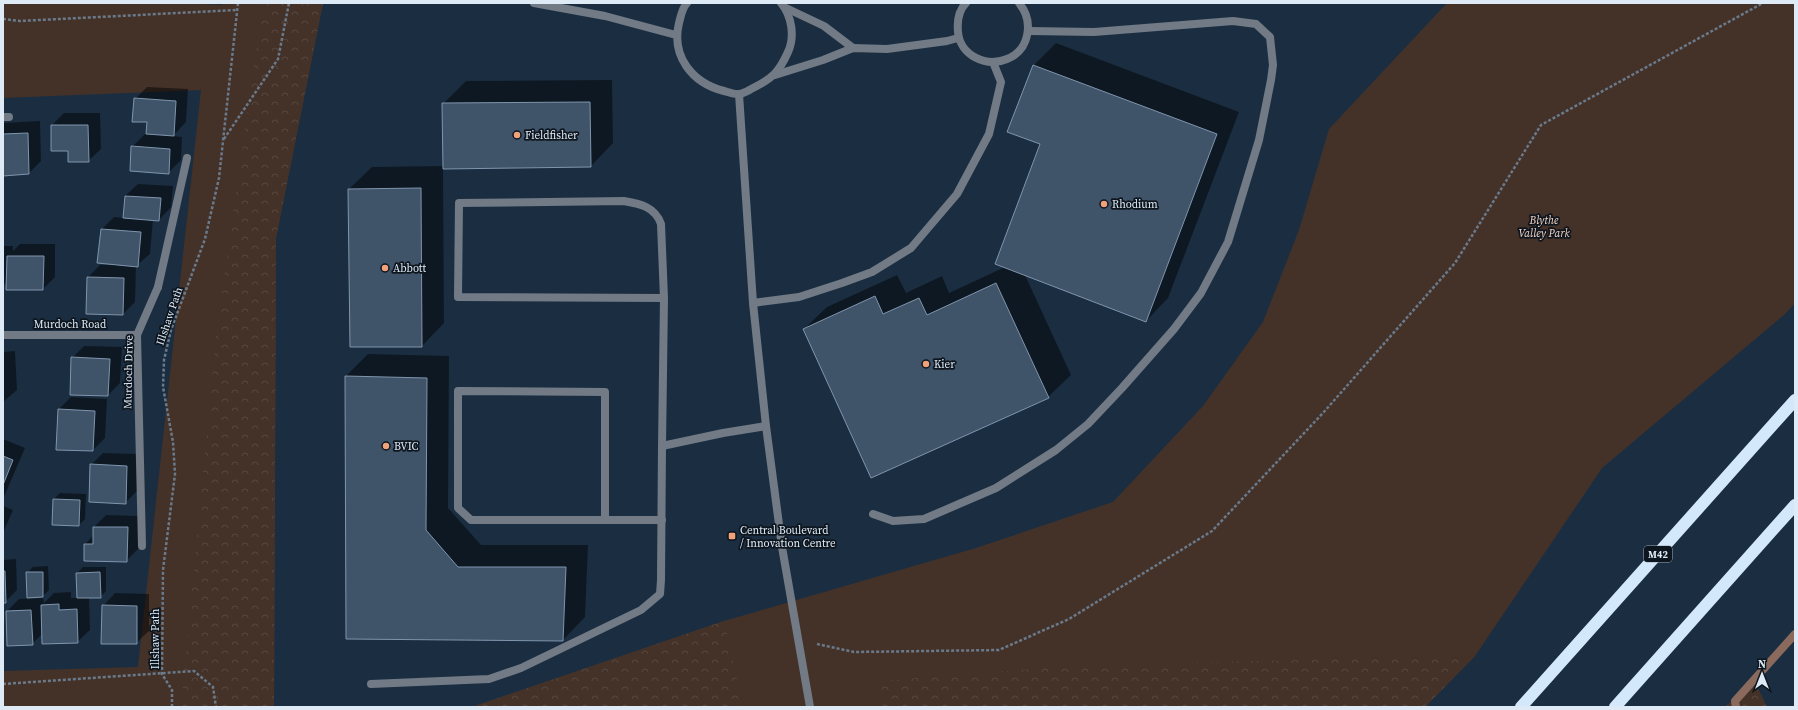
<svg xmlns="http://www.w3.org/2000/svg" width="1798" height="710" viewBox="0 0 1798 710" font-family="'Source Serif 4',serif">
	<defs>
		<pattern id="forest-crowns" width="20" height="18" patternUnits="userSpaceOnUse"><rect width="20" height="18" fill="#443229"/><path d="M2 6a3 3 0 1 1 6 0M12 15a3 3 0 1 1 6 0" fill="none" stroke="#56463e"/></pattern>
	</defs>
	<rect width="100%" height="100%" fill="#1b2e41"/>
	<g fill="#443229">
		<polygon points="3,3 182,3 222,5 222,3 323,3 276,238 274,707 3,707 3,671 138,667 201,90 3,98"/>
		<polygon points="1447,3 1795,3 1795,303 1785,314 1602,468 1475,656 1425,707 472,707 724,621 976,548 1113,502 1203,406 1263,322 1299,230 1329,129"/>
	</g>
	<g fill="url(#forest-crowns)">
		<polygon points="263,3 323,3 276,238 274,707 181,707 216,336"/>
		<polygon points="724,621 743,707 472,707"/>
		<polygon points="1475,656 1425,707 879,707 879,681 1082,665"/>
		<polygon points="1754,680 1767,707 1725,707"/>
	</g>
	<g fill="#0007">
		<polygon points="1056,43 1239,112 1168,298 1146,321 1025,275 1071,375 1048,397 804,329 827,307 897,275 906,293 942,276 949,293 1005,267 1041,144 1034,65"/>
		<polygon points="612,80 613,143 591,166 443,168 444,323 422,346 349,189 372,167 444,166 443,104 466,81"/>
		<polygon points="147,87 188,89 186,122 173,136 182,137 181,160 168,173 132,147 145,134 147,134 148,121 135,99"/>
		<polygon points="64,113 100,113 101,149 88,161 69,150 52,150 52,125"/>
		<polygon points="40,121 41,161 29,173 3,175 3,123"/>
		<polygon points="138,184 173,186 171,207 159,220 153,219 150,254 136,266 135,302 123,314 88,277 100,265 110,265 102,229 114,217 124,218 125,196"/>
		<polygon points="20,244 55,244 55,277 43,289 8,281 3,286 3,246 13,246 13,251"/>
		<polygon points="84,346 122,347 120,383 108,395 72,358"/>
		<polygon points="15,351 17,390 3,402 3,352"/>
		<polygon points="368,354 449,356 448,508 481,545 588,545 585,617 563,640 347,638 346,376"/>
		<polygon points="71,397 107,399 105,438 93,450 59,409"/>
		<polygon points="3,439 25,448 3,499"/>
		<polygon points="103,453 139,454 138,490 125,503 91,465"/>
		<polygon points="60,493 86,494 85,519 79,525 54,499"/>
		<polygon points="3,506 13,510 3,533"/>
		<polygon points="106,515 139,516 139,548 126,561 85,544 94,535 94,527"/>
		<polygon points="16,559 17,590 5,602 3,602 3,560"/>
		<polygon points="48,566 49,590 43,596 27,573 33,567"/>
		<polygon points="83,567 106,567 106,591 100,597 89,597 90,630 77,642 42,634 32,644 7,611 19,599 43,598 44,603 54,593 71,592 71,598 78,598 77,573"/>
		<polygon points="115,593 149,594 149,631 136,643 103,606"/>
	</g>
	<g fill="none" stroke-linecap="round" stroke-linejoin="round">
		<polyline stroke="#896a5c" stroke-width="8" points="1736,707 1735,701 1795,634"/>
	</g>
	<g fill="#405469" stroke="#7f95ad">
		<polygon points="1033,65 1217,134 1146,322 995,264 1040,144 1007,132"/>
		<polygon points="134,98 176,101 174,136 146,134 147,122 132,122"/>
		<polygon points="590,102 591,167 443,169 442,103"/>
		<polygon points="51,125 88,125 89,162 68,162 68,151 51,151"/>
		<polygon points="28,133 29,174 3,176 3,134"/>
		<polygon points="131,146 170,149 169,174 130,171"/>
		<polygon points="421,188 422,347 350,347 348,189"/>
		<polygon points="125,196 161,198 159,221 123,218"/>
		<polygon points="101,229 141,232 138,267 97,263"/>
		<polygon points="7,256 44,256 43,290 6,290"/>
		<polygon points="87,277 124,278 123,315 86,314"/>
		<polygon points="996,283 1049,398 871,478 803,329 875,296 883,314 919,298 927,315"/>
		<polygon points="71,357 110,359 108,396 70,395"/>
		<polygon points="345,376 427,378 426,530 458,567 566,567 563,641 346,639"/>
		<polygon points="58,409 95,411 93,451 56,450"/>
		<polygon points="3,456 13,460 3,485"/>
		<polygon points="90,464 127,466 126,504 89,502"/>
		<polygon points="53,499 80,500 79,526 52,525"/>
		<polygon points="93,527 128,527 127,562 84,561 84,544 93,544"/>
		<polygon points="3,571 5,571 6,603 3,603"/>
		<polygon points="26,572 43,572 43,597 27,598"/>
		<polygon points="100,572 101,598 77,598 76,573"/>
		<polygon points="59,604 59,610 77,609 78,643 42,644 41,605"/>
		<polygon points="102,605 137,606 137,644 101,644"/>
		<polygon points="31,610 33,645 7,646 6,611"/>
	</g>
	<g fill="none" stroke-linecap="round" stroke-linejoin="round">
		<g stroke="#6a7a8a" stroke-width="2.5" stroke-dasharray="3 2" stroke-linecap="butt">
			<polyline points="3,19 20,21 237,10"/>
			<polyline points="224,139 278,59 289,3"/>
			<polyline points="176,290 186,292"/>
			<polyline points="817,644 854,652 999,650 1069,619 1212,531 1323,413 1455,263 1541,125 1763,3"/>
			<polyline points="3,684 194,671 213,687 216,707"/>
			<polyline points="172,707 172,690 162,674 163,570 175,474 173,442 163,387 164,360 171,330 205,239 219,178 238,3"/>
		</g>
		<g stroke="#717a85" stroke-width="8">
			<polyline points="534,3 605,16 676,35"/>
			<path d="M 966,3 C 958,11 957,21 958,32 C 960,55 986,68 1007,59 C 1030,50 1034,21 1019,3"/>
			<polyline points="786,8 824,26 853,48"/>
			<polyline points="775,75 823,60 853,48 887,49 947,41 958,38"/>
			<polyline points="158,287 187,158"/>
			<path d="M 664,298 L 458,297 L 459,203 L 624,201 C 641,204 655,207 661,224 L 664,298 L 662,446 L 723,433 L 766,426"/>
			<polyline points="753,303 799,297 842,283 872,272 911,248 957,194 989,134 1001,82 993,62"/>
			<polyline points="137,335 142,546"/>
			<polyline points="873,514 893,521 924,519 996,488 1056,450 1088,424 1122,388 1174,329 1201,293 1228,242 1259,140 1271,80 1273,65 1270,37 1256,24 1233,21 1094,32 1029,31"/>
			<polyline points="605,520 605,392 458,391 458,508 471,520 662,520"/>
			<polyline points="371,684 489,679 521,668 641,610 660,594 661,580 662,446"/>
		</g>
		<g stroke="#717a85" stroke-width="8">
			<path d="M 687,3 C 682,8 681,16 679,23 C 671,56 692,83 724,91 C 728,92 735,95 739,94 C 743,94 749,90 753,88 C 773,78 779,72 788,52 C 795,37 792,16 781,3"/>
			<polyline points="739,94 753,303 766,426 782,547 810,707"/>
			<polyline points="3,117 9,117"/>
			<polyline points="3,335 137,335 158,287"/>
		</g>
		<g stroke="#d4e8fc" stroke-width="12">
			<polyline points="1521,707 1795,400"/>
			<polyline points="1615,707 1795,505"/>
		</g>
	</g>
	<g fill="#f1a27b" stroke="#0d151e" stroke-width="1.5">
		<circle cx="517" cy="135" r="4"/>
		<circle cx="1104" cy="204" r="4"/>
		<circle cx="385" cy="268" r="4"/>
		<circle cx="926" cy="364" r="4"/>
		<circle cx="386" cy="446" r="4"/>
		<rect x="728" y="532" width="8" height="8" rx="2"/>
	</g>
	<g text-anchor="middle" stroke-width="3.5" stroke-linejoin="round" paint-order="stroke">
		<rect fill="#0d151e" stroke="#9faab5" stroke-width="1" x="1644" y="546" width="28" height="16" rx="3"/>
		<g font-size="10" font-weight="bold" fill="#deeaf6">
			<text x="1658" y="558">M42</text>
		</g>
		<g font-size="11" fill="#deeaf6" stroke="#0d151e" text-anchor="start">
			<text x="525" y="139">Fieldfisher</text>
			<text x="1112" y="208">Rhodium</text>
			<text x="393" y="272">Abbott</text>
			<text x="934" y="368">Kier</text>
			<text x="394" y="450">BVIC</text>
			<text x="740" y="534">Central Boulevard<tspan x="740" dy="13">/ Innovation Centre</tspan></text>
		</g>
		<g font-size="11" font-style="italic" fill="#f7d5c4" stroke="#0d151e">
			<text x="1544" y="224">Blythe<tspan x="1544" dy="13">Valley Park</tspan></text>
		</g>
		<g font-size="11" fill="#deeaf6" stroke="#0d151e">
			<text transform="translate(169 316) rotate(-71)" y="4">Illshaw Path</text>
			<text x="70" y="328">Murdoch Road</text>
			<text transform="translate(128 372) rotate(-89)" y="4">Murdoch Drive</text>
			<text transform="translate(155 639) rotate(-90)" y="4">Illshaw Path</text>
		</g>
	</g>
	<rect width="1798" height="710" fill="none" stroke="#deeaf6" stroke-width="8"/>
	<g transform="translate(1762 674)" stroke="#0d151e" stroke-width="3" paint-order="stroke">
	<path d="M0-3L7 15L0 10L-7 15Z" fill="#deeaf6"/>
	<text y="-6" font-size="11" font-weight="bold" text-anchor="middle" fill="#deeaf6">N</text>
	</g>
</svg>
